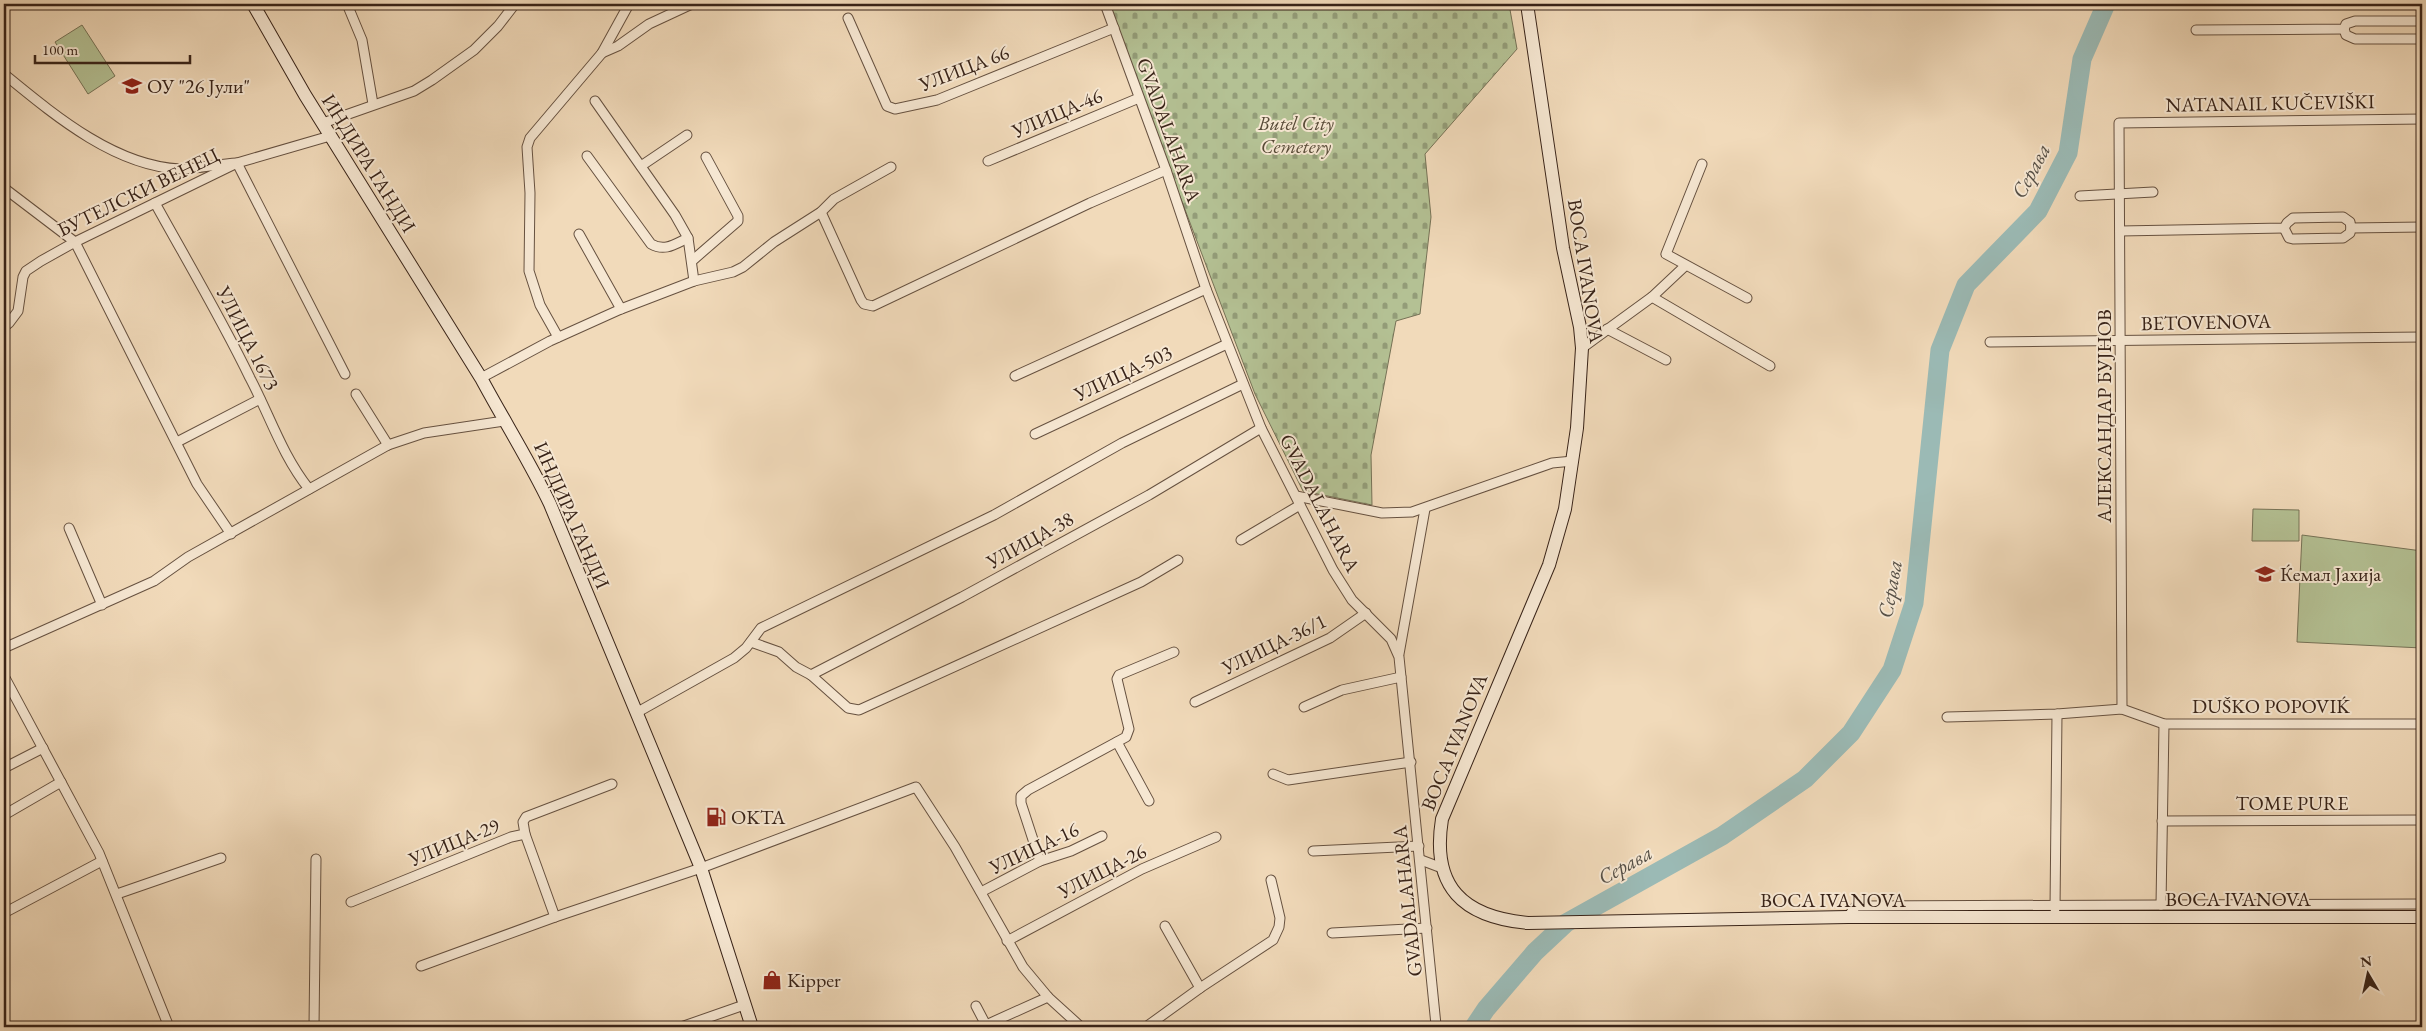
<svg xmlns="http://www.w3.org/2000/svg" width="2426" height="1031" viewBox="0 0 2426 1031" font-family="'EB Garamond',serif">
	<defs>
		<pattern id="cemetery-stones" width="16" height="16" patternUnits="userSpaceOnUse" patternTransform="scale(1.25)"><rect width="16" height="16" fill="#b4c194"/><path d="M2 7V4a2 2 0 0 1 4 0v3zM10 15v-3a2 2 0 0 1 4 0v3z" fill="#939c78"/></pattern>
	</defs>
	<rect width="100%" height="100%" fill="#f1daba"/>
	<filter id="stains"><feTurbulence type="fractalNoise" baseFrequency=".004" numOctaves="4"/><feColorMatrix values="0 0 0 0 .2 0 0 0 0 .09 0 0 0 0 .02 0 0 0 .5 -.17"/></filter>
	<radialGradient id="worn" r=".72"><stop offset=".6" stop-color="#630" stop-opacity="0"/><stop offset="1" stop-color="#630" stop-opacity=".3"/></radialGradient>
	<polygon fill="url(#cemetery-stones)" stroke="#767256" points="1107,4 1509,4 1517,49 1425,154 1431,217 1420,314 1396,321 1371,455 1372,505 1303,491 1255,394"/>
	<g fill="#b4c194" stroke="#767256">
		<polygon points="82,25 115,76 88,94 55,42"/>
		<polygon points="2253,509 2299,510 2299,541 2252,541"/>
		<polygon points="2302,535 2422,551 2422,648 2297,642"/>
	</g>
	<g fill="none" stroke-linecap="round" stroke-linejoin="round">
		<polyline stroke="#9bbab5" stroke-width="19" points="1474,1027 1486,1009 1535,952 1566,923 1722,836 1805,779 1851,733 1892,670 1914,603 1940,350 1966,285 2038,211 2068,153 2082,59 2106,4"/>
		<defs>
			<g id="street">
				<polyline points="54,4 55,4"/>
				<polyline points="347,4 362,40 373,104"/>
				<polyline points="1105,4 1166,170 1206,289 1261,428 1333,570 1352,600 1391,639 1399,657 1436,1025"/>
				<polyline points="848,18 887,106 895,109 937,100 1114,28"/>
				<polyline points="2344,29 2346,35 2355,39 2422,39"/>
				<polyline points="2196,30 2344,29 2346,24 2355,21 2422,21"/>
				<polyline points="602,53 618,46 649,24 692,4"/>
				<path d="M 4,74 C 53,114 114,166 180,169 C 199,169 218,164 237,163 L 345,374"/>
				<polyline points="595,101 675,215 688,238 694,281"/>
				<polyline points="323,123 414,91 432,80 474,50 498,26 515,4"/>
				<path d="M 587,156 L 651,244 C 665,252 675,244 688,238"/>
				<polyline points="988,161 1139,98"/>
				<polyline points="1702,164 1666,254 1747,298"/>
				<polyline points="641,166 687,135"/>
				<polyline points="4,188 75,242 197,484 231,534"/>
				<polyline points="2080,196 2153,192"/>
				<path d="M 155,203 C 187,261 221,318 250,378 C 270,416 282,455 309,489"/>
				<polyline points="821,212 861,300 864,304 873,306 1090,203 1166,170"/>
				<polyline points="2284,228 2289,238 2293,239 2343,238 2350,233 2351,228"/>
				<polyline points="2120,231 2284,228 2287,223 2293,218 2343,217 2350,222 2351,228 2422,227"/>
				<polyline points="579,234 621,309"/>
				<polyline points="693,260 738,221 738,216 706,157"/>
				<polyline points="1652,297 1770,366"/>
				<polyline points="4,327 9,323 18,311 23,277 26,271 41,261 75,242 237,163 330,136"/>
				<polyline points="1607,329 1666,360"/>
				<polyline points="558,337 540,305 529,271 530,193 527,147 530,138 602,53 629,4"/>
				<polyline points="1990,342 2422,337"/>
				<polyline points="1582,348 1652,297 1685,266"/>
				<polyline points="1015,376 1206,289"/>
				<polyline points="481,378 550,341 621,309 694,281 733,272 743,267 774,242 821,212 834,199 891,167"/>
				<polyline points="356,394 388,445"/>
				<polyline points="1035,434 1227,344"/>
				<polyline points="177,442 260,399"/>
				<polyline points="1296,496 1382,513 1412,512 1552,463 1573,461"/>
				<polyline points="69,528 102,605"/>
				<polyline points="1241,540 1300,505"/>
				<polyline points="751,642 779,652 796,667 811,675 848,708 859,710 1141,582 1178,560"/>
				<polyline points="4,648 154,581 188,557 388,445 424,433 504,421"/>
				<polyline points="1399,654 1425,509"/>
				<polyline points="811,675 962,597 1149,495 1261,428"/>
				<polyline points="4,676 99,853 169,1027"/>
				<polyline points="1195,702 1330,638 1366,613"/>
				<polyline points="1304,707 1342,690 1401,677"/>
				<polyline points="2122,709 2119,123 2422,119"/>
				<polyline points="636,713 734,658 746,648 761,628 994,515 1122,443 1243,384"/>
				<polyline points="1947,717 2057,714 2122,709 2164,724 2422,724"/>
				<polyline points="1117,742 1149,801"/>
				<polyline points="4,768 43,748"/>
				<polyline points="1273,774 1288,780 1411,762"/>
				<polyline points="4,815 61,782"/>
				<polyline points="2162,821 2422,820"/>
				<polyline points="525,834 555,917"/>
				<polyline points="1313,851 1419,846"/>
				<polyline points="1421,860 1442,868"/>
				<polyline points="1040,861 1021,803 1021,796 1028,790 1126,737 1129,729 1117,679 1119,675 1174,652"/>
				<polyline points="981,892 1040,861 1071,851 1102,836"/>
				<polyline points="117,894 221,858"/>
				<polyline points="351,902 511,837 525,834 523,822 526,817 612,784"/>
				<polyline points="2161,905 2164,724"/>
				<polyline points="2055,909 2057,714"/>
				<polyline points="4,913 102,861"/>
				<polyline points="1848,917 1856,906 2422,904"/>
				<polyline points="1165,926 1200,988"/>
				<polyline points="1332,933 1427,928"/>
				<polyline points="1007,941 1142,869 1216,837"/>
				<polyline points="421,966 555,917 701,868 916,787 955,847 1023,967 1048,997 1081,1027"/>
				<polyline points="976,1006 987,1027"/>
				<polyline points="986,1025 1048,997"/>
				<polyline points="314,1027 316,859"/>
				<polyline points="681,1027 744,1005"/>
				<polyline points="1146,1027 1200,988 1273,940 1279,927 1280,918 1271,880"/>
			</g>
			<g id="secondary">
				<path d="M 253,4 L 305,95 L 481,378 C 504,421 529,460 550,504 L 701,868 L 752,1027"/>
				<path d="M 1527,4 L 1563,248 L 1580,327 L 1582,348 L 1577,428 L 1565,509 L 1549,565 L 1442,819 C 1431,887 1463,917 1528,923 L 1848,917 L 2422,917"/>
			</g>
		</defs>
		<use href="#street" stroke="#665140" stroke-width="11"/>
		<use href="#secondary" stroke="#382318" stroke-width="14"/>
		<use href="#street" stroke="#f6e7d2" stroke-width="9"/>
		<use href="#secondary" stroke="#f6e7d2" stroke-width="12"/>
	</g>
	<defs>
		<symbol id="school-bare" viewBox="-9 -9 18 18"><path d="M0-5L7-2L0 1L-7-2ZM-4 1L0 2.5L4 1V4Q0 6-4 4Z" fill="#8f2418" stroke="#f6e7d2" stroke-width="2.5" paint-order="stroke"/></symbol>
		<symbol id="fuel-bare" viewBox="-9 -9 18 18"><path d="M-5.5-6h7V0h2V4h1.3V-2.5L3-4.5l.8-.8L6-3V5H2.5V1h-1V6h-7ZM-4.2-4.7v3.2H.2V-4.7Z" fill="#8f2418" stroke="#f6e7d2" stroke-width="2.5" paint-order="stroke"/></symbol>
		<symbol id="shop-bare" viewBox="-9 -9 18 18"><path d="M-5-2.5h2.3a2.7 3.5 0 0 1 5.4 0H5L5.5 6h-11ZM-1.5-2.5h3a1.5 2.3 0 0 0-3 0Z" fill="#8f2418" stroke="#f6e7d2" stroke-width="2.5" paint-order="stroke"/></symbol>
	</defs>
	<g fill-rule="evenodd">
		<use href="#school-bare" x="118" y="72" width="28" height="28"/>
		<use href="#school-bare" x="2251" y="560" width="28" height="28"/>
		<use href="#fuel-bare" x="702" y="803" width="28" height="28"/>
		<use href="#shop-bare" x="758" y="966" width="28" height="28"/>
	</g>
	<g text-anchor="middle" stroke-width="4" stroke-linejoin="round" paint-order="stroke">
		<g font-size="20" fill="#382318" stroke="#f6e7d2">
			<text transform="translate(964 68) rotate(-21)" y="7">УЛИЦА 66</text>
			<text transform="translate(2270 103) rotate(-1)" y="7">NATANAIL KUČEVIŠKI</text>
			<text transform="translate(1057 113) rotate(-23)" y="7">УЛИЦА-46</text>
			<text transform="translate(1169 130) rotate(70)" y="7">GVADALAHARA</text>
			<text transform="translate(369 163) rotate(58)" y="7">ИНДИРА ГАНДИ</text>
			<text transform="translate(138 192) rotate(-26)" y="7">БУТЕЛСКИ ВЕНЕЦ</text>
			<text transform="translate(1586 271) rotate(81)" y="7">BOCA IVANOVA</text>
			<text transform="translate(2206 322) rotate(-1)" y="7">BETOVENOVA</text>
			<text transform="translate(248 338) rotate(63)" y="7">УЛИЦА 1673</text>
			<text transform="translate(1123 373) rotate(-25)" y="7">УЛИЦА-503</text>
			<text transform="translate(2104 416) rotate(-90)" y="7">АЛЕКСАНДАР БУЈНОВ</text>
			<text transform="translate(1320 503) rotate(63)" y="7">GVADALAHARA</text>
			<text transform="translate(572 515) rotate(66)" y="7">ИНДИРА ГАНДИ</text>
			<text transform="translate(1030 540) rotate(-29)" y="7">УЛИЦА-38</text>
			<text transform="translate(1274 644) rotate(-26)" y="7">УЛИЦА-36/1</text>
			<text x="2271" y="713">DUŠKO POPOVIḰ</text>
			<text transform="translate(1454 742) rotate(-68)" y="7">BOCA IVANOVA</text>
			<text x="2292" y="810">TOME PURE</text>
			<text transform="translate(454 842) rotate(-22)" y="7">УЛИЦА-29</text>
			<text transform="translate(1034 848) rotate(-25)" y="7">УЛИЦА-16</text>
			<text transform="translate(1102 871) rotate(-27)" y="7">УЛИЦА-26</text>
			<text x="2238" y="906">BOCA IVANOVA</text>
			<text x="1833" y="907">BOCA IVANOVA</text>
			<text transform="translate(1407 901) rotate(-96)" y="7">GVADALAHARA</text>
		</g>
		<g font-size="20" fill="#382318" stroke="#f6e7d2" text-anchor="start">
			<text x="147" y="93">ОУ "26 Јули"</text>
			<text x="2280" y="581">Ќемал Јахија</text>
			<text x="731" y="824">OKTA</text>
			<text x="787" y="987">Kipper</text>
		</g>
		<g font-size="20" font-style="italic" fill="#574a37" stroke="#f6e7d2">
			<text x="1296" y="130">Butel City<tspan x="1296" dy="23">Cemetery</tspan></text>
		</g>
		<g font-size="21" font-style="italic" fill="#565047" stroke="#f6e7d2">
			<text transform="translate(2031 171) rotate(-62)" y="7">Серава</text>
			<text transform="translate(1890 589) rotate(-80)" y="7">Серава</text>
			<text transform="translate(1625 865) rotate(-29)" y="7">Серава</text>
		</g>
	</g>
	<rect width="2426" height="1031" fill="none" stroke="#f1daba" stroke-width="20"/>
	<rect x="5" y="5" width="2416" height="1021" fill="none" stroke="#382318" stroke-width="2.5"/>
	<rect x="10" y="10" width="2406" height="1011" fill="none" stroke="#382318"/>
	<g transform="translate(2368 974) rotate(351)" stroke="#f6e7d2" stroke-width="4" paint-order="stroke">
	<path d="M0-4L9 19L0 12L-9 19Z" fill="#382318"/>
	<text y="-8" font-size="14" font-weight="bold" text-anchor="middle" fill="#382318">N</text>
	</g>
	<path d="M35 55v8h155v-8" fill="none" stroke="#382318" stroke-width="2.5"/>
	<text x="42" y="55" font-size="15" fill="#382318" stroke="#f6e7d2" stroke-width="4" paint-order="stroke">100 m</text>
	<rect width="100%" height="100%" filter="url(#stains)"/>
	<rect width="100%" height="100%" fill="url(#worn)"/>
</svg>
